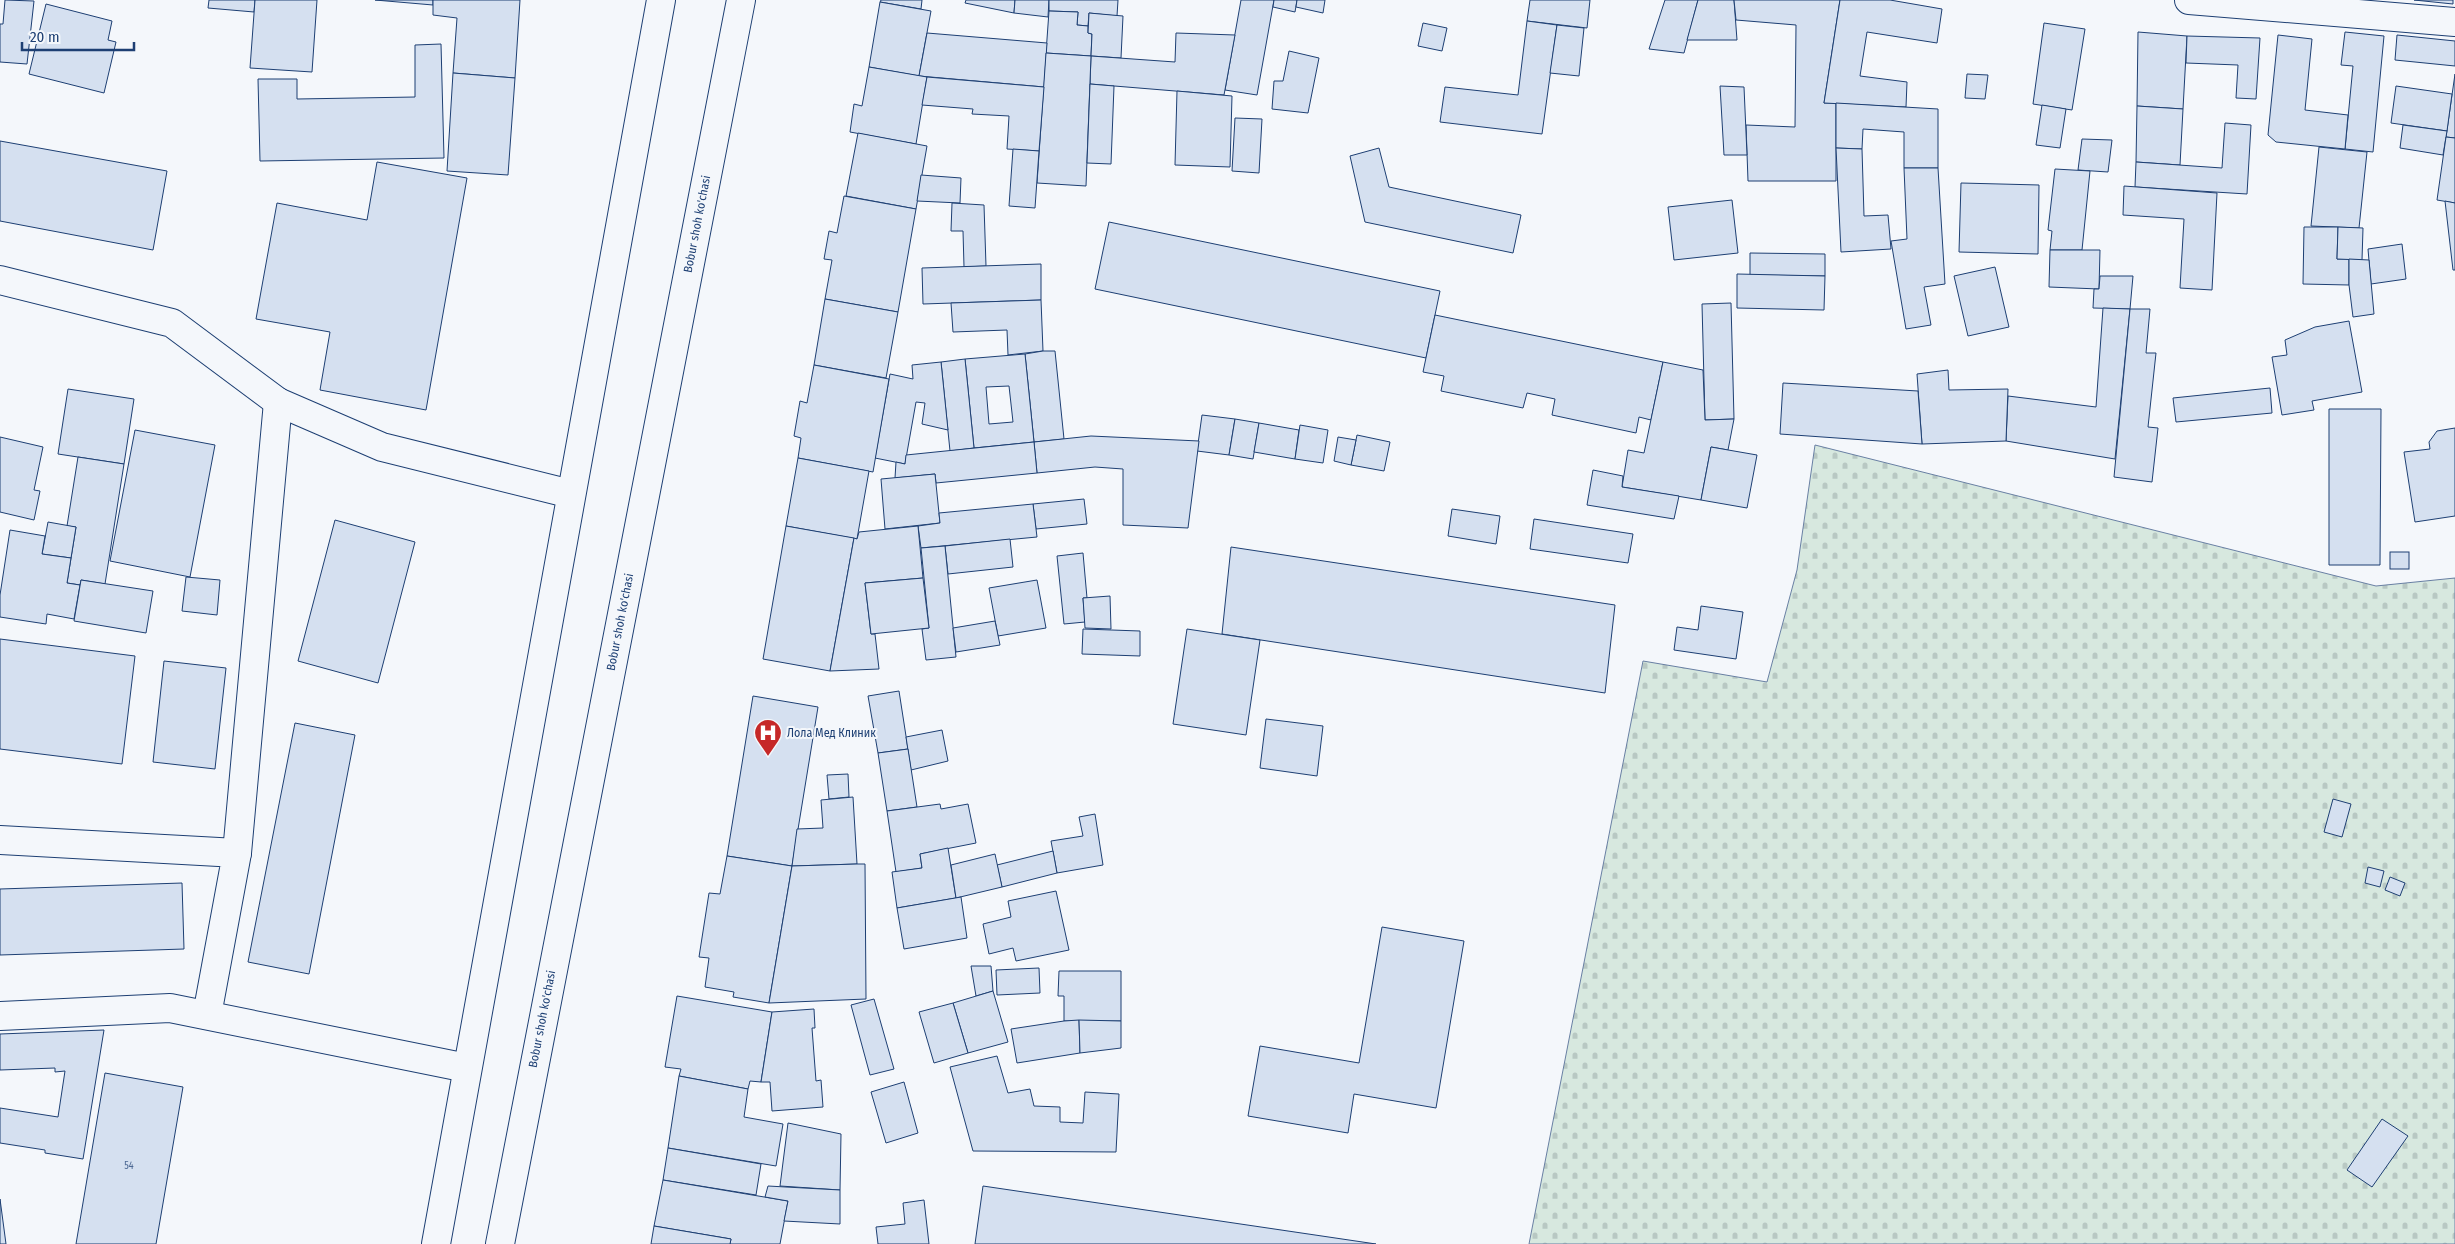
<svg xmlns="http://www.w3.org/2000/svg" width="2455" height="1244" viewBox="0 0 2455 1244" font-family="'Fira Sans Condensed',sans-serif">
	<defs>
		<pattern id="cemetery-stones" width="16" height="16" patternUnits="userSpaceOnUse" patternTransform="scale(1.25)"><rect width="16" height="16" fill="#d7e8df"/><path d="M2 7V4a2 2 0 0 1 4 0v3zM10 15v-3a2 2 0 0 1 4 0v3z" fill="#b8c8c3"/></pattern>
	</defs>
	<rect width="100%" height="100%" fill="#f4f7fb"/>
	<polygon fill="url(#cemetery-stones)" stroke="#687fa3" points="1815,445 2376,586 2455,578 2455,1244 1529,1244 1643,661 1767,682 1797,570"/>
	<g fill="#d5e0f0" stroke="#1d3f73" fill-rule="evenodd">
		<polygon points="5,0 34,1 27,64 0,62 0,24 3,24"/>
		<polygon points="209,0 255,0 254,12 208,8"/>
		<polygon points="255,0 317,0 312,72 250,68"/>
		<polygon points="375,0 433,0 433,5"/>
		<polygon points="433,0 520,0 515,78 453,73 457,18 433,15"/>
		<polygon points="881,0 922,0 921,9 880,2"/>
		<polygon points="966,0 1015,0 1014,13 965,3"/>
		<polygon points="1015,0 1049,0 1048,17 1014,13"/>
		<polygon points="1049,0 1118,0 1117,16 1089,13 1088,26 1077,25 1078,12 1049,11"/>
		<polygon points="1241,0 1274,0 1257,95 1225,90"/>
		<polygon points="1274,0 1297,0 1295,12 1273,7"/>
		<polygon points="1297,0 1325,0 1323,13 1296,7"/>
		<polygon points="1530,0 1590,0 1587,28 1527,21"/>
		<polygon points="1665,0 1698,0 1684,53 1649,49"/>
		<polygon points="1698,0 1734,0 1737,40 1687,40"/>
		<polygon points="1734,0 1840,0 1824,103 1836,103 1836,181 1748,181 1746,125 1795,127 1796,25 1736,20"/>
		<polygon points="1840,0 1890,0 1942,9 1937,43 1867,32 1860,76 1907,82 1906,107 1824,103"/>
		<polygon points="2414,0 2453,0 2453,4"/>
		<polygon points="880,2 931,11 919,76 869,67"/>
		<polygon points="46,4 112,21 108,40 116,42 104,93 29,74"/>
		<polygon points="1049,11 1078,12 1077,25 1088,26 1088,33 1092,34 1091,56 1046,53"/>
		<polygon points="1089,13 1123,16 1121,58 1091,56 1092,34 1088,33"/>
		<polygon points="1527,21 1557,25 1542,134 1440,122 1445,87 1518,95"/>
		<polygon points="1423,23 1447,28 1442,51 1418,46"/>
		<polygon points="2044,23 2085,29 2072,110 2033,104"/>
		<polygon points="1557,25 1584,28 1579,76 1550,73"/>
		<polygon points="2138,32 2187,36 2183,109 2137,106"/>
		<polygon points="2345,32 2384,36 2373,152 2345,149 2353,66 2341,65"/>
		<polygon points="927,33 1047,43 1044,87 919,76"/>
		<polygon points="1176,33 1235,35 1224,95 1090,84 1091,56 1175,62"/>
		<polygon points="2278,35 2312,39 2305,110 2348,115 2345,149 2276,142 2268,135"/>
		<polygon points="2397,35 2455,41 2455,66 2395,60"/>
		<polygon points="2187,36 2260,38 2256,99 2236,98 2238,65 2186,63"/>
		<polygon points="441,44 444,158 260,161 258,79 297,79 297,99 415,97 415,45"/>
		<polygon points="1289,51 1319,58 1308,113 1272,109 1274,81 1283,81"/>
		<polygon points="1046,53 1091,56 1086,186 1037,183"/>
		<polygon points="869,67 927,77 916,144 850,132 854,104 862,106"/>
		<polygon points="453,73 515,78 508,175 447,171"/>
		<polygon points="1967,74 1988,75 1985,99 1965,98"/>
		<polygon points="2455,74 2455,138 2446,137"/>
		<polygon points="927,77 1044,87 1039,151 1007,149 1009,116 972,114 973,109 922,105"/>
		<polygon points="1090,84 1114,86 1111,164 1087,163"/>
		<polygon points="1720,86 1744,87 1747,155 1724,155"/>
		<polygon points="2396,86 2452,94 2447,131 2391,123"/>
		<polygon points="1177,91 1232,96 1230,167 1175,165"/>
		<polygon points="1836,103 1938,109 1938,168 1904,168 1904,132 1863,129 1862,149 1836,148"/>
		<polygon points="2042,105 2066,109 2060,148 2036,145"/>
		<polygon points="2137,106 2183,109 2180,165 2136,162"/>
		<polygon points="1235,118 1262,119 1259,173 1232,171"/>
		<polygon points="2225,123 2251,125 2247,194 2135,187 2136,162 2222,168"/>
		<polygon points="2403,125 2447,131 2443,155 2400,148"/>
		<polygon points="858,133 927,146 916,209 846,196"/>
		<polygon points="2446,137 2455,138 2455,203 2437,200"/>
		<polygon points="2082,139 2112,140 2108,172 2078,170"/>
		<polygon points="0,141 167,171 153,250 0,221"/>
		<polygon points="2319,147 2367,152 2359,228 2311,226"/>
		<polygon points="1379,148 1389,187 1521,215 1513,253 1365,222 1350,156"/>
		<polygon points="1836,148 1862,149 1864,216 1888,215 1891,249 1841,252"/>
		<polygon points="1013,149 1039,151 1035,208 1009,206"/>
		<polygon points="377,162 467,178 426,410 320,390 330,332 256,319 277,203 367,220"/>
		<polygon points="1904,168 1938,168 1945,284 1924,287 1931,325 1906,329 1891,241 1907,239"/>
		<polygon points="2055,169 2090,171 2082,250 2050,250 2052,231 2048,230"/>
		<polygon points="921,175 961,178 960,203 917,201"/>
		<polygon points="1961,183 2039,185 2038,254 1959,252"/>
		<polygon points="2124,186 2217,193 2212,290 2180,288 2184,219 2123,215"/>
		<polygon points="844,196 916,209 898,312 825,299 832,260 824,259 829,231 837,233"/>
		<polygon points="1732,200 1738,253 1674,260 1668,207"/>
		<polygon points="2445,201 2455,203 2455,270 2453,270"/>
		<polygon points="952,203 984,205 986,266 964,267 963,231 951,231"/>
		<polygon points="1109,222 1440,291 1426,358 1095,289"/>
		<polygon points="2304,227 2338,227 2337,259 2349,259 2349,285 2303,284"/>
		<polygon points="2338,227 2363,228 2362,260 2337,259"/>
		<polygon points="2402,244 2406,279 2371,284 2368,249"/>
		<polygon points="2050,250 2100,250 2099,289 2049,287"/>
		<polygon points="1750,253 1825,254 1825,276 1750,275"/>
		<polygon points="2349,259 2369,260 2374,314 2353,317 2349,285"/>
		<polygon points="1041,264 1041,300 923,304 922,268"/>
		<polygon points="1995,267 2009,327 1968,336 1954,276"/>
		<polygon points="1737,274 1825,276 1824,310 1737,308"/>
		<polygon points="2100,276 2133,276 2130,309 2093,308 2094,289 2099,289"/>
		<polygon points="825,299 898,312 886,378 814,365"/>
		<polygon points="1041,300 1043,351 1008,355 1007,330 953,332 951,303"/>
		<polygon points="1731,303 1734,419 1705,420 1702,304"/>
		<polygon points="2103,308 2130,309 2115,459 2006,441 2008,396 2096,407"/>
		<polygon points="2130,309 2150,309 2146,353 2156,353 2148,427 2158,428 2152,482 2114,477"/>
		<polygon points="1435,315 1663,362 1651,420 1639,417 1636,433 1552,415 1555,399 1527,393 1523,408 1441,391 1444,376 1423,372"/>
		<polygon points="2349,321 2362,392 2312,401 2314,410 2282,415 2272,357 2287,355 2285,340 2315,327"/>
		<polygon points="1043,351 1055,351 1064,439 1034,442 1025,354"/>
		<path d="M 1025,354 L 1034,442 L 974,448 L 965,359 ZM 1009,386 L 1013,422 L 989,424 L 986,387 Z"/>
		<polygon points="965,359 974,448 950,451 941,362"/>
		<polygon points="941,362 948,430 922,424 925,403 916,402 905,464 875,458 890,374 913,379 912,365"/>
		<polygon points="1663,362 1703,370 1705,420 1734,419 1728,450 1711,447 1701,500 1622,487 1628,450 1644,453"/>
		<polygon points="814,365 889,379 873,472 798,458 801,438 794,436 800,401 807,403"/>
		<polygon points="1948,370 1949,390 2008,389 2006,441 1922,444 1917,374"/>
		<polygon points="1783,383 1918,391 1922,444 1780,434"/>
		<polygon points="2270,388 2272,413 2176,422 2173,398"/>
		<polygon points="68,389 134,399 124,464 58,454"/>
		<polygon points="2329,409 2381,409 2380,565 2329,565"/>
		<polygon points="1202,415 1235,419 1229,455 1197,451"/>
		<polygon points="1235,419 1259,423 1253,459 1229,455"/>
		<polygon points="1259,423 1299,430 1295,459 1254,452"/>
		<polygon points="1300,425 1328,430 1323,463 1295,459"/>
		<polygon points="2455,428 2455,516 2415,522 2404,452 2430,449 2429,442 2437,431"/>
		<polygon points="135,430 215,445 190,577 110,561"/>
		<polygon points="1357,435 1390,442 1384,471 1351,465"/>
		<polygon points="1091,436 1199,441 1188,528 1123,525 1123,469 1095,467 1037,473 1034,442"/>
		<polygon points="0,437 43,447 34,490 40,491 34,520 0,512"/>
		<polygon points="1338,437 1356,440 1351,465 1334,461"/>
		<polygon points="1034,442 1037,473 936,483 935,474 895,478 896,462 905,464 906,455"/>
		<polygon points="1711,447 1757,455 1747,508 1701,500"/>
		<polygon points="78,457 124,464 105,584 81,580 80,585 67,583 76,527 67,526"/>
		<polygon points="798,458 869,471 857,539 786,526"/>
		<polygon points="1593,470 1623,476 1622,487 1679,496 1674,519 1587,505"/>
		<polygon points="935,474 940,523 885,529 881,479"/>
		<polygon points="1084,499 1087,524 1036,529 1033,504"/>
		<polygon points="1033,504 1037,537 921,548 918,526 940,523 939,513"/>
		<polygon points="1452,509 1500,516 1496,544 1448,536"/>
		<polygon points="1534,519 1633,534 1628,563 1530,549"/>
		<polygon points="335,520 415,542 378,683 298,661"/>
		<polygon points="48,522 76,527 71,558 42,554"/>
		<polygon points="786,526 854,538 830,671 763,659"/>
		<polygon points="918,526 923,578 865,583 871,634 875,634 879,669 830,671 854,538 857,539 859,532"/>
		<polygon points="10,530 45,536 42,554 71,558 67,583 80,585 74,619 47,614 46,624 0,617 0,595"/>
		<polygon points="1010,539 1013,567 948,574 945,546"/>
		<polygon points="945,546 956,657 926,660 922,629 929,628 921,548"/>
		<polygon points="1231,547 1615,605 1605,693 1222,634"/>
		<rect x="2390" y="552" width="19" height="17"/>
		<polygon points="1083,553 1087,598 1083,598 1085,622 1064,624 1057,556"/>
		<polygon points="186,577 220,580 217,615 182,611"/>
		<polygon points="923,578 929,628 871,634 865,583"/>
		<polygon points="81,580 153,591 146,633 74,621"/>
		<polygon points="1037,580 1046,628 998,636 989,588"/>
		<polygon points="1110,596 1111,629 1085,628 1083,598"/>
		<polygon points="1701,606 1743,612 1736,659 1674,650 1677,627 1698,630"/>
		<polygon points="995,621 1000,645 956,652 953,628"/>
		<polygon points="1083,629 1140,631 1140,656 1082,654"/>
		<polygon points="1187,629 1260,640 1246,735 1173,724"/>
		<polygon points="0,639 135,656 122,764 0,749"/>
		<polygon points="164,661 226,668 215,769 153,762"/>
		<polygon points="899,691 908,749 878,753 868,696"/>
		<polygon points="753,696 818,707 792,866 727,856"/>
		<polygon points="1266,719 1323,726 1317,776 1260,768"/>
		<polygon points="295,723 355,735 309,974 248,962"/>
		<polygon points="942,730 948,761 911,770 906,737"/>
		<polygon points="908,749 917,807 887,811 878,753"/>
		<polygon points="848,774 849,797 829,799 827,775"/>
		<polygon points="853,797 857,864 792,866 797,829 823,828 821,800"/>
		<polygon points="2333,799 2351,804 2342,837 2324,832"/>
		<polygon points="940,804 941,809 968,804 976,843 920,854 922,868 896,872 887,811"/>
		<polygon points="1095,814 1103,865 1057,873 1051,841 1083,836 1079,817"/>
		<polygon points="948,848 956,898 897,908 892,872 922,868 920,854"/>
		<polygon points="1053,851 1057,873 1002,887 997,865"/>
		<polygon points="995,854 1002,887 956,898 951,865"/>
		<polygon points="727,856 792,866 769,1003 733,997 734,992 705,987 709,958 699,957 709,893 720,894"/>
		<polygon points="857,864 865,864 866,999 769,1003 792,866"/>
		<polygon points="2368,867 2384,871 2380,887 2365,883"/>
		<polygon points="2390,877 2405,883 2400,896 2385,890"/>
		<polygon points="182,883 184,949 0,955 0,889"/>
		<polygon points="1056,891 1069,950 1016,961 1013,948 989,954 983,924 1011,917 1008,901"/>
		<polygon points="961,897 967,938 904,949 897,908"/>
		<polygon points="1382,927 1464,941 1436,1108 1354,1094 1348,1133 1248,1116 1260,1046 1359,1063"/>
		<polygon points="971,966 991,966 993,991 976,996"/>
		<polygon points="1039,968 1040,993 997,995 996,970"/>
		<polygon points="1059,971 1121,971 1121,1021 1064,1021 1064,996 1058,996"/>
		<polygon points="993,991 1008,1042 968,1053 953,1003"/>
		<polygon points="677,996 772,1012 761,1082 750,1081 748,1089 679,1076 681,1069 665,1067"/>
		<polygon points="874,999 894,1069 870,1075 851,1005"/>
		<polygon points="953,1003 968,1053 934,1063 919,1012"/>
		<polygon points="814,1009 815,1028 812,1028 816,1081 821,1080 823,1107 772,1111 770,1082 761,1082 772,1012"/>
		<polygon points="1079,1020 1080,1053 1017,1063 1011,1029 1064,1021"/>
		<polygon points="1079,1020 1121,1021 1121,1048 1080,1053"/>
		<polygon points="104,1030 83,1159 45,1153 45,1150 0,1143 0,1108 58,1117 65,1071 55,1072 55,1068 0,1070 0,1034"/>
		<polygon points="997,1056 1008,1093 1030,1089 1034,1106 1060,1107 1060,1122 1083,1123 1085,1092 1119,1094 1116,1152 973,1151 950,1067"/>
		<polygon points="105,1073 183,1087 156,1244 76,1244"/>
		<polygon points="679,1076 748,1089 744,1117 783,1124 776,1166 668,1148"/>
		<polygon points="904,1082 918,1133 886,1143 871,1092"/>
		<polygon points="2382,1119 2408,1136 2372,1187 2347,1170"/>
		<polygon points="788,1123 841,1134 840,1190 780,1186"/>
		<polygon points="668,1148 761,1164 756,1195 663,1180"/>
		<polygon points="663,1180 788,1201 780,1244 730,1244 731,1239 654,1226"/>
		<polygon points="768,1186 840,1190 840,1224 784,1221 788,1201 765,1197"/>
		<polygon points="983,1186 1376,1244 975,1244"/>
		<polygon points="0,1199 6,1244 0,1244"/>
		<polygon points="924,1200 929,1244 878,1244 876,1227 905,1224 903,1203"/>
		<polygon points="654,1226 731,1239 730,1244 651,1244"/>
	</g>
	<g fill="none" stroke-linecap="round" stroke-linejoin="round">
		<defs>
			<g id="minor">
				<polyline points="2189,0 2455,22"/>
				<polyline points="0,280 172,323 278,402 382,447 571,494"/>
				<polyline points="0,840 237,853 207,1015"/>
				<polyline points="237,853 278,402"/>
				<polyline points="0,1016 170,1008 467,1068"/>
			</g>
			<g id="major">
				<polyline points="436,1244 661,0"/>
				<polyline points="500,1244 741,0"/>
			</g>
		</defs>
		<use href="#minor" stroke="#1d3f73" stroke-width="30"/>
		<use href="#major" stroke="#1d3f73" stroke-width="30"/>
		<use href="#minor" stroke="#f4f7fb" stroke-width="28"/>
		<use href="#major" stroke="#f4f7fb" stroke-width="28"/>
	</g>
	<defs>
		<symbol id="hospital-pin" viewBox="-11 -11 22 30"><path d="M0 17L-7.5 6A9.5 9.5 0 1 1 7.5 6Z" fill="#c62828" stroke="#f4f7fb"/><path d="M-5-5h3v3.5h4V-5h3V5h-3V1.5h-4V5h-3Z" fill="#fff"/></symbol>
	</defs>
	<g fill-rule="evenodd">
		<use href="#hospital-pin" x="752" y="717" width="32" height="43"/>
	</g>
	<g text-anchor="middle" stroke-width="4" stroke-linejoin="round" paint-order="stroke">
		<g font-size="10" fill="#4b6792">
			<text x="129" y="1169">54</text>
		</g>
		<g font-size="12" fill="#1d3f73" stroke="#f4f7fb">
			<text transform="translate(697 224) rotate(-79)" y="4">Bobur shoh ko'chasi</text>
			<text transform="translate(620 622) rotate(-79)" y="4">Bobur shoh ko'chasi</text>
			<text transform="translate(542 1019) rotate(-79)" y="4">Bobur shoh ko'chasi</text>
		</g>
		<g font-size="12" fill="#1d3f73" stroke="#f4f7fb" text-anchor="start">
			<text x="787" y="737">Лола Мед Клиник</text>
		</g>
	</g>
	<path d="M22 42v8h112v-8" fill="none" stroke="#1d3f73" stroke-width="2.5"/>
	<text x="30" y="42" font-size="15" fill="#1d3f73" stroke="#f4f7fb" stroke-width="4" paint-order="stroke">20 m</text>
</svg>
